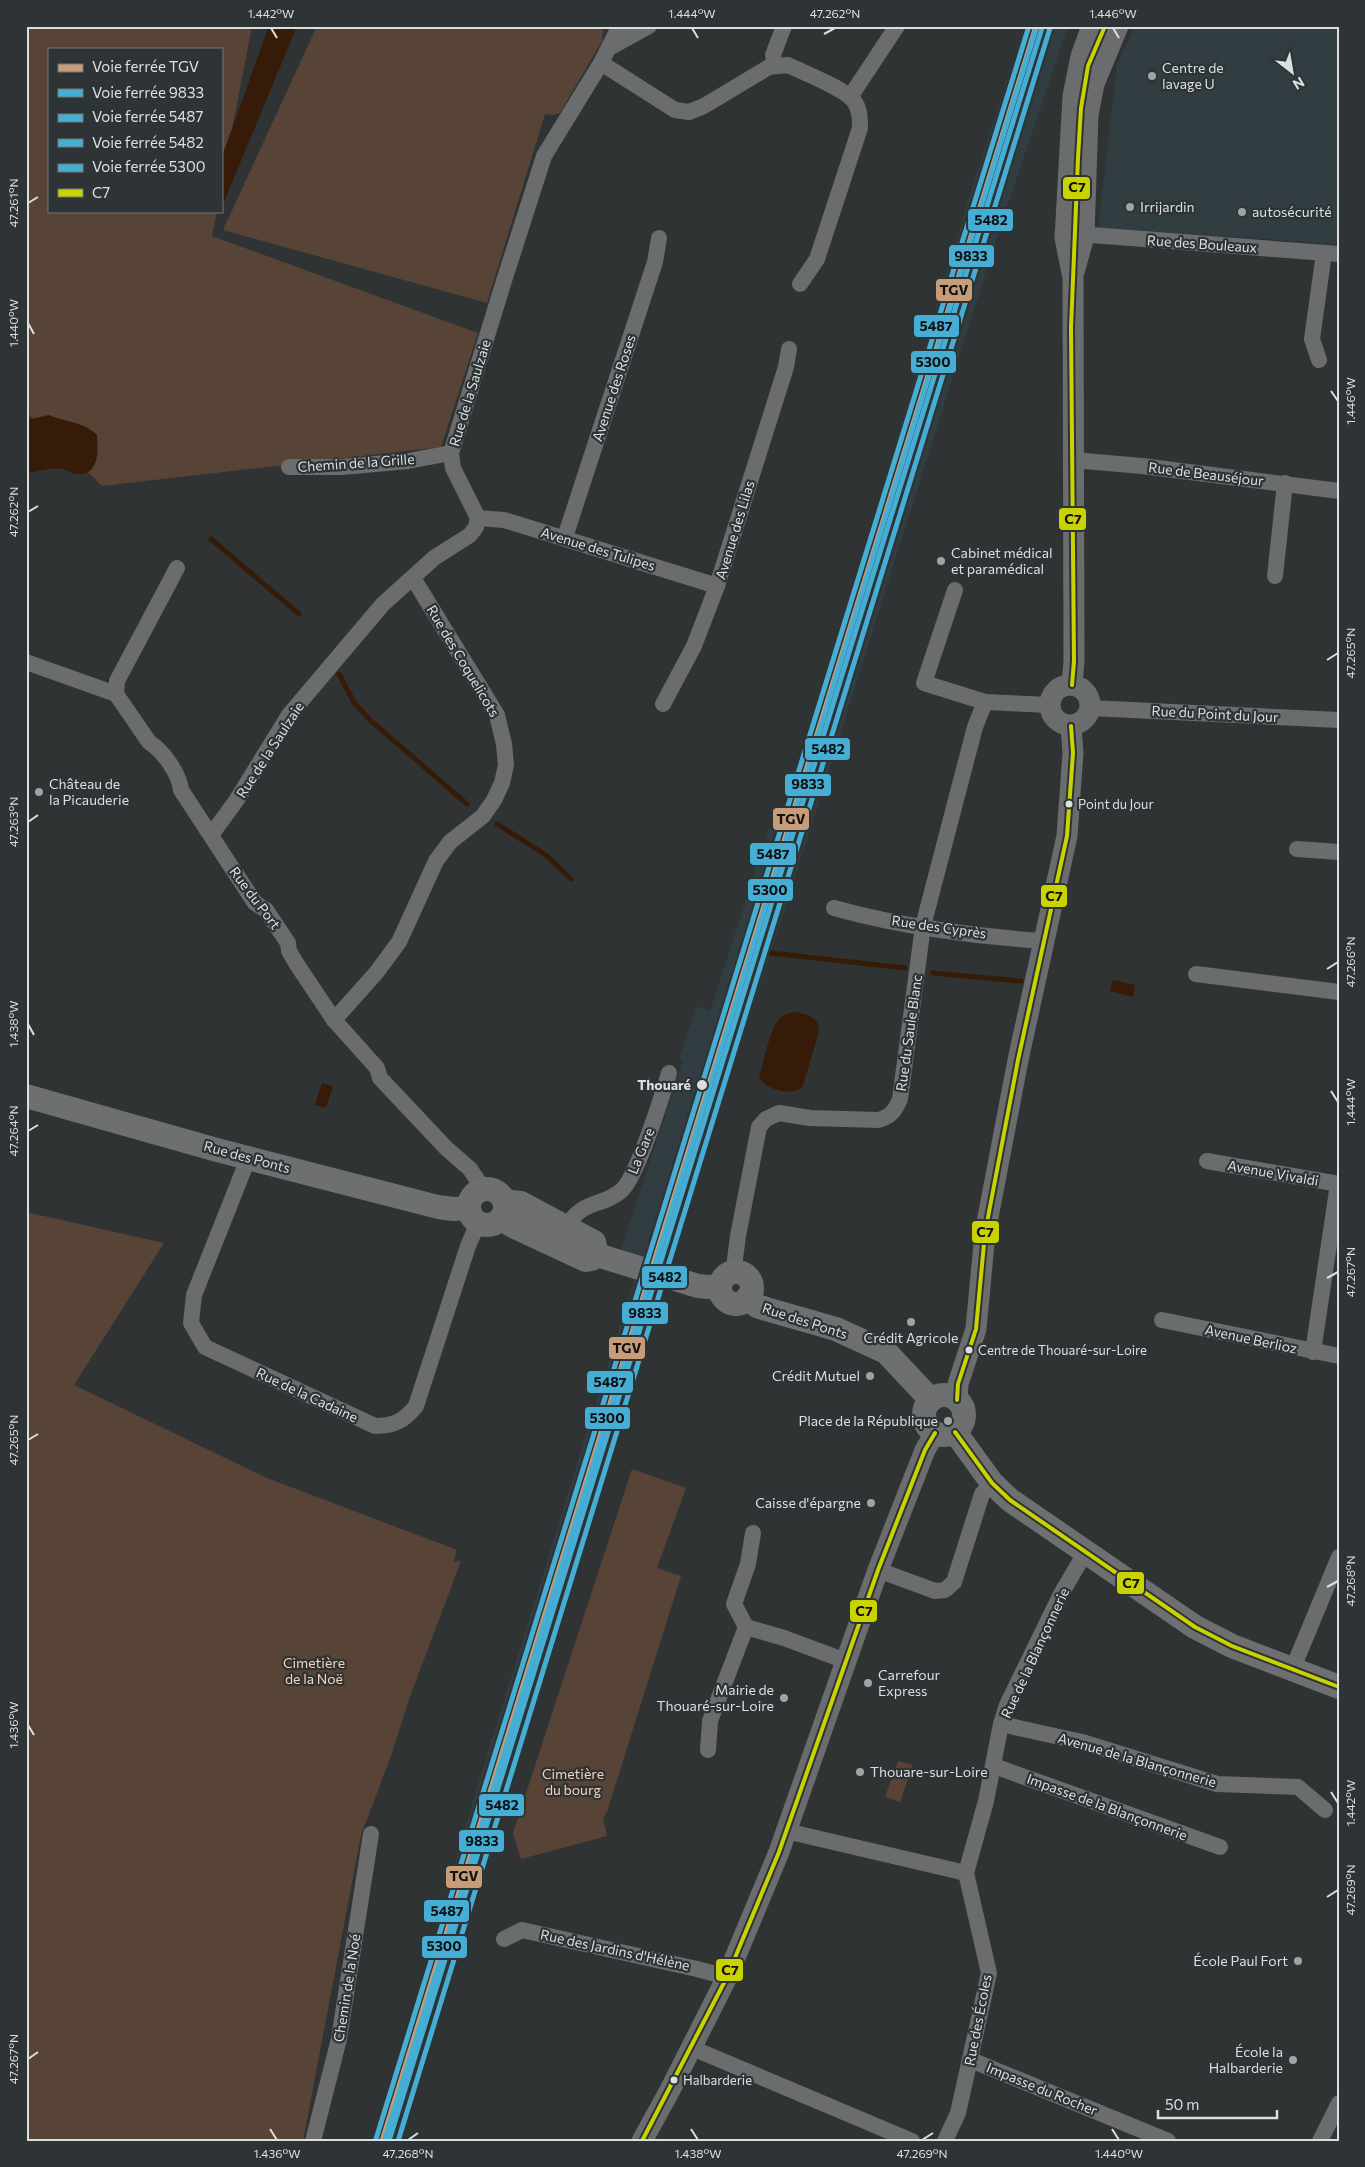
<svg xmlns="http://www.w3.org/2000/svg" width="1365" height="2167" viewBox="0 0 1365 2167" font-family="Commissioner,sans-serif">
	<rect width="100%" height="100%" fill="#2f3334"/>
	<g fill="#313d41">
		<polygon points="1024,26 1068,26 989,262 823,789 670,1266 621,1250 683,1060 679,1059 696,1006 710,1011 769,828 778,832 969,198"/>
		<polygon points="1135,26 1339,26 1339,245 1259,238 1098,230 1117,64"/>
		<polygon points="634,1280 662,1289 406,2131 403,2141 371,2141 414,2004 479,1781"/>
	</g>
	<g fill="#584437">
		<polygon points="26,26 252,26 221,187 221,49 49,49 49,211 217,211 212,236 478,333 441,447 102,486 26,412"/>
		<polygon points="317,26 603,26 602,41 560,113 553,115 545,114 487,303 223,230"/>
		<polygon points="26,1212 164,1243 74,1385 267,1478 457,1550 453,1562 461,1561 409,1699 391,1756 361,1835 303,2141 26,2141"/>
		<polygon points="632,1469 686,1488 657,1568 681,1576 607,1812 603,1818 607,1836 521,1859 513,1833"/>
		<polygon points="898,1761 913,1765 900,1802 885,1797"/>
	</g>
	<g fill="#361c08">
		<polygon points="269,26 297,26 224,202 221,203 221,159"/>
		<path d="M 49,415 C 67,423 83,421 97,435 C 98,450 100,476 77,474 C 72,474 67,470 62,469 C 51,467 37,472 26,473 L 26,420 Z"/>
		<polygon points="1113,980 1135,985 1133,997 1110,991"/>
		<path d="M 797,1012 C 809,1015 819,1018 819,1031 L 803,1086 C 792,1097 767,1090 759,1078 C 764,1061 769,1032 779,1019 C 783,1014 791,1013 797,1012 Z"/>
		<polygon points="322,1083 333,1086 326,1108 315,1105"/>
	</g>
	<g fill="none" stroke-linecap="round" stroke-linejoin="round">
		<g stroke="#361c08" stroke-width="5">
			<polyline points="211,539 299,614"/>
			<polyline points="339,674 355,704 370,720 467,804"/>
			<polyline points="497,824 546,855 571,879"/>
			<polyline points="771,953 905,968"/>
			<polyline points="933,973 1021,981"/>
		</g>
		<g stroke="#6a6c6d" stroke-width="16">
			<polyline points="609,48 649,26"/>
			<path d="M 601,63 L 675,110 L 689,112 L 704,106 L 769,67 L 788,65 C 804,73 844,88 854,101 C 860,109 860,119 860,128 L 817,259 L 800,284"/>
			<polyline points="775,66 773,55 784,26"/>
			<polyline points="850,97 897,26"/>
			<polyline points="1074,237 1091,235 1339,254"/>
			<polyline points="1319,360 1312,339 1324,253"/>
			<polyline points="1073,460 1142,466 1339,491"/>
			<polyline points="289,467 342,467 408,461 451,453"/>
			<polyline points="478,518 504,520 717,586"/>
			<polyline points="565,537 655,262 659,238"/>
			<polyline points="1275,576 1285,483"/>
			<polyline points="955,590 924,683 985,702 1049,705"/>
			<path d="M 26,662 L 116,694 L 149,742 C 163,751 179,773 181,790 L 255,903 L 266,910 L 288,943 L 289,951 L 296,963 L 334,1020 L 377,1068 L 380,1078 L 446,1148 L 470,1169 L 484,1190"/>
			<polyline points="116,694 117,681 177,568"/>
			<polyline points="663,704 694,646 717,586 786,367 789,349"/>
			<polyline points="1090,708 1339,720"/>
			<polyline points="211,835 236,801 289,715 383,604 434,558 470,535 476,527 478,518 453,468 451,453 503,284 544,156 601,63 616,33 623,26"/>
			<polyline points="1297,849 1339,852"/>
			<path d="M 834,908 C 898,926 978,937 1045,941"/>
			<polyline points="1196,974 1339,992"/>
			<polyline points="334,1020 376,973 399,942 436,861 450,842 483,816 494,800 502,783 506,765 504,744 497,715 413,578"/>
			<path d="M 247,1156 L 246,1164 L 194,1295 L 191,1323 L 205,1347 L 375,1426 C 394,1426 404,1421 416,1406 L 468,1246 L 478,1223"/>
			<polyline points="1207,1161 1339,1184"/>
			<path d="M 566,1227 C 585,1197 602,1208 622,1190 C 637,1176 662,1096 669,1073"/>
			<path d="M 735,1272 L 735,1259 L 738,1236 L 759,1127 L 766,1119 L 779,1113 L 810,1118 L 879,1120 C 891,1116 895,1111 900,1099 L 923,926 L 975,727 L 985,702"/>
			<polyline points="1162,1320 1339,1356"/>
			<polyline points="1313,1352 1338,1184"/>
			<polyline points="753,1533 748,1564 734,1604 746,1627 784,1638 846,1661"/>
			<polyline points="878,1570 935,1591 945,1590 954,1582 982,1494 992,1483"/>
			<polyline points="1293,1668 1339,1557"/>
			<polyline points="1001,1724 1082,1742 1217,1784 1298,1787 1325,1810"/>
			<polyline points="708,1750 710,1721 746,1627"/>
			<polyline points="994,1766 1220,1847"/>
			<polyline points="786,1831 966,1873"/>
			<polyline points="504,1939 522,1930 697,1969 727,1977"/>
			<polyline points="692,2048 912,2141"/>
			<polyline points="971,2060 1168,2141"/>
			<polyline points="313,2141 339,2039 371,1834"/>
			<polyline points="945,2141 958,2113 989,1973 966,1873 986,1801 1001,1724 1007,1705 1061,1594 1085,1553"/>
			<polyline points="1320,2141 1339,2103"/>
		</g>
		<g stroke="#6a6c6d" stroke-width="21">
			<polyline points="1074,272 1084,236 1088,115 1094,84 1118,26"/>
			<circle cx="1070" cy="705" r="20"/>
			<polyline points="1072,685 1074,661 1073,278 1065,238 1073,96 1081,56 1092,26"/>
			<polyline points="957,1400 958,1384 976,1329 985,1233 1018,1060 1067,836 1073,753 1071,726"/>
			<polyline points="642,2141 670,2090 727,1977 779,1852 878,1570 925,1450 935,1433"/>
		</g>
		<g stroke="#6d6f70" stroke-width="24">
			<polyline points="26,1096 217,1150 438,1207 454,1209 469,1208"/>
			<circle cx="487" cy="1207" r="18"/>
			<polyline points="501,1219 513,1226 586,1260 592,1259 597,1255 594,1242 521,1203 504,1201"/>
			<polyline points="597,1255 698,1286 720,1288"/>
			<circle cx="736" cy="1288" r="16"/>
			<polyline points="748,1297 757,1306 766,1309 836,1329 886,1352 931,1400"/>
			<circle cx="944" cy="1415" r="20"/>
			<polyline points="955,1432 992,1483 1010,1500 1195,1627 1232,1646 1339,1687"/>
		</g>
		<defs>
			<g id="bus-1">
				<polyline points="1072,685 1074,661 1071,328 1078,158 1081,108 1088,66 1105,26"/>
				<polyline points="957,1400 958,1384 976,1329 985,1233 1018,1060 1067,836 1073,753 1071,726"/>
				<polyline points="955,1432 992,1483 1010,1500 1195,1627 1232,1646 1339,1687"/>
				<polyline points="642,2141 727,1977 779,1852 878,1570 925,1450 935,1433"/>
			</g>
		</defs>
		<use href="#bus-1" stroke="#2e3435" stroke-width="8"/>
		<use href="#bus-1" stroke="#c8d300" stroke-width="4"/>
		<defs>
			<polyline id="rail-1" points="382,2141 1036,26"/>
			<polyline id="rail-2" points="389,2141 1042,28"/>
			<polyline id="rail-3" points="376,2139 1029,26"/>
			<polyline id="rail-4" points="398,2141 1050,28"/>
			<polyline id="rail-5" points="385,2139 1037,26"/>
		</defs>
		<use href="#rail-1" stroke="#2e3435" stroke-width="9"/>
		<use href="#rail-2" stroke="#2e3435" stroke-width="9"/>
		<use href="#rail-3" stroke="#2e3435" stroke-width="9"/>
		<use href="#rail-4" stroke="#2e3435" stroke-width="9"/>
		<use href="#rail-5" stroke="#2e3435" stroke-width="9"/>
		<use href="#rail-1" stroke="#c69c79" stroke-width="5"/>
		<use href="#rail-2" stroke="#46aed5" stroke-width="5"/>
		<use href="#rail-3" stroke="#46aed5" stroke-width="5"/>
		<use href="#rail-4" stroke="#46aed5" stroke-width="5"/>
		<use href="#rail-5" stroke="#46aed5" stroke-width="5"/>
	</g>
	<path fill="none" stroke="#dbdfe0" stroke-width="2" d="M 271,28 L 277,38M 692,28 L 698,38M 1113,28 L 1119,38M 824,34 L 835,28M 28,203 L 38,197M 28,323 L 34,334M 1331,391 L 1338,401M 28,512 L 38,506M 1327,660 L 1338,653M 28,822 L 38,815M 1327,969 L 1338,962M 28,1024 L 34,1035M 1331,1091 L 1338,1102M 28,1131 L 38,1125M 1327,1278 L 1338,1272M 28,1440 L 38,1434M 1327,1587 L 1338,1581M 28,1725 L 34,1735M 1331,1792 L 1338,1803M 1327,1897 L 1338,1890M 28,2059 L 38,2052M 270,2129 L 277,2140M 691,2129 L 698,2140M 1112,2129 L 1119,2140M 408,2140 L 418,2133M 922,2140 L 933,2133"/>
	<g fill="#9fa3a4" stroke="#2e3435" stroke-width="2">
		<circle cx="1152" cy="76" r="5"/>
		<circle cx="1130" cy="207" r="5"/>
		<circle cx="1242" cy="212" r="5"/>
		<circle cx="941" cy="561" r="5"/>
		<circle cx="39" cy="792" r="5"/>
		<circle cx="911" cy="1322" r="5"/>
		<circle cx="870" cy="1376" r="5"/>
		<circle cx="948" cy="1421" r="5"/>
		<circle cx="871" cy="1503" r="5"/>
		<circle cx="868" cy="1683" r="5"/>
		<circle cx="784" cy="1698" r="5"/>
		<circle cx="860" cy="1772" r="5"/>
		<circle cx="1298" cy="1961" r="5"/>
		<circle cx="1293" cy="2060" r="5"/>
	</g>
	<g fill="#dbdfe0" stroke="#2e3435" stroke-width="2">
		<circle cx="1069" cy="804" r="4.5"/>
		<circle cx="702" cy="1085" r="6"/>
		<circle cx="969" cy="1350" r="4.5"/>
		<circle cx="674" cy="2080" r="4.5"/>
	</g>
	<g text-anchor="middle" stroke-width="4.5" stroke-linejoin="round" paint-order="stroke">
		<g font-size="13" fill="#dbdfe0" stroke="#2e3435" text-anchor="start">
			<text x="1078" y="809">Point du Jour</text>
			<text x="978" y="1355">Centre de Thouaré-sur-Loire</text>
			<text x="683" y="2085">Halbarderie</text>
		</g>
		<g font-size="14" fill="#dbdfe0" stroke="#2e3435" text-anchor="start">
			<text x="1162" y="73">Centre de<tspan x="1162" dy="16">lavage U</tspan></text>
			<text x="1140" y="212">Irrijardin</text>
			<text x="1252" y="217">autosécurité</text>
			<text x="951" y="558">Cabinet médical<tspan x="951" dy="16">et paramédical</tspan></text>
			<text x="49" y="789">Château de<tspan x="49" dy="16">la Picauderie</tspan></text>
			<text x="911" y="1343" text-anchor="middle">Crédit Agricole</text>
			<text x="860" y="1381" text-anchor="end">Crédit Mutuel</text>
			<text x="938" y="1426" text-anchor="end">Place de la République</text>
			<text x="861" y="1508" text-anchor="end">Caisse d'épargne</text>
			<text x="878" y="1680">Carrefour<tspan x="878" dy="16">Express</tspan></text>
			<text x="774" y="1695" text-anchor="end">Mairie de<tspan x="774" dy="16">Thouaré-sur-Loire</tspan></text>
			<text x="870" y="1777">Thouare-sur-Loire</text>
			<text x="1288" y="1966" text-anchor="end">École Paul Fort</text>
			<text x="1283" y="2057" text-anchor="end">École la<tspan x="1283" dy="16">Halbarderie</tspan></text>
		</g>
		<g font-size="14" fill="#dbdfe0" stroke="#2e3435">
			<text transform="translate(1202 244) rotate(4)" y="5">Rue des Bouleaux</text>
			<text transform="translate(614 388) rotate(-72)" y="5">Avenue des Roses</text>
			<text transform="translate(470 393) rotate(-73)" y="5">Rue de la Saulzaie</text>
			<text transform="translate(356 463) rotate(-4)" y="5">Chemin de la Grille</text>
			<text transform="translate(1206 474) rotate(7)" y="5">Rue de Beauséjour</text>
			<text transform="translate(735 530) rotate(-73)" y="5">Avenue des Lilas</text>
			<text transform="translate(598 549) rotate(17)" y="5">Avenue des Tulipes</text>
			<text transform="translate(463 661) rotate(59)" y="5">Rue des Coquelicots</text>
			<text transform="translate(1215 714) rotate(3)" y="5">Rue du Point du Jour</text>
			<text transform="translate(270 750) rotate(-57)" y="5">Rue de la Saulzaie</text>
			<text transform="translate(255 898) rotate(53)" y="5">Rue du Port</text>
			<text transform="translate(939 927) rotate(8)" y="5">Rue des Cyprès</text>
			<text transform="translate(909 1033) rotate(-82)" y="5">Rue du Saule Blanc</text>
			<text transform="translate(641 1151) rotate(-68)" y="5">La Gare</text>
			<text transform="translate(247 1157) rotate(15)" y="5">Rue des Ponts</text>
			<text transform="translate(1273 1173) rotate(10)" y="5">Avenue Vivaldi</text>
			<text transform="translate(805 1321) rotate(18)" y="5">Rue des Ponts</text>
			<text transform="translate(1251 1339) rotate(12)" y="5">Avenue Berlioz</text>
			<text transform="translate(307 1395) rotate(25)" y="5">Rue de la Cadaine</text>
			<text transform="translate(1035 1653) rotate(-65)" y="5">Rue de la Blançonnerie</text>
			<text transform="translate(1137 1760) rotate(16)" y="5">Avenue de la Blançonnerie</text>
			<text transform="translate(1107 1807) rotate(20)" y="5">Impasse de la Blançonnerie</text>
			<text transform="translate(615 1950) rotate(12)" y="5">Rue des Jardins d'Hélène</text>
			<text transform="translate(347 1988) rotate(-81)" y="5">Chemin de la Noé</text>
			<text transform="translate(978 2020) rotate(-79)" y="5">Rue des Écoles</text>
			<text transform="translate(1042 2089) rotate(22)" y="5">Impasse du Rocher</text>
		</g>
		<g font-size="14" font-weight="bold" fill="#dbdfe0" stroke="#2e3435" text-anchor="end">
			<text x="691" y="1090">Thouaré</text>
		</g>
		<g font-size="14" fill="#f7d2ba" stroke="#2e3435">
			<text x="314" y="1668">Cimetière<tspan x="314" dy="16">de la Noë</tspan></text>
			<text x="573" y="1779">Cimetière<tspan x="573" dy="16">du bourg</tspan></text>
		</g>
	</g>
	<g stroke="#2e3435" stroke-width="2">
		<rect x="1062" y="176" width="29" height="24" rx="5" fill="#c8d300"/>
		<rect x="967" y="208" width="47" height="24" rx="5" fill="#46aed5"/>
		<rect x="948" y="244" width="47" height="24" rx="5" fill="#46aed5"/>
		<rect x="935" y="278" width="38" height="24" rx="5" fill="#c69c79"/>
		<rect x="913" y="314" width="47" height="24" rx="5" fill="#46aed5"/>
		<rect x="910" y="350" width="47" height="24" rx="5" fill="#46aed5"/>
		<rect x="1058" y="507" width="29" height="24" rx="5" fill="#c8d300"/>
		<rect x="804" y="737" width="47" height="24" rx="5" fill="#46aed5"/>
		<rect x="784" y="773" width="48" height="24" rx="5" fill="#46aed5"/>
		<rect x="772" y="807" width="38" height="24" rx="5" fill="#c69c79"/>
		<rect x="749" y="842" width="48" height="24" rx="5" fill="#46aed5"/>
		<rect x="747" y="878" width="47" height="24" rx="5" fill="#46aed5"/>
		<rect x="1040" y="884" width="28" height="24" rx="5" fill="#c8d300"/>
		<rect x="971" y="1220" width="29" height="24" rx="5" fill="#c8d300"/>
		<rect x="641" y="1265" width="47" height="24" rx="5" fill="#46aed5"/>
		<rect x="621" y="1301" width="48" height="24" rx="5" fill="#46aed5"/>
		<rect x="608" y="1336" width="38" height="24" rx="5" fill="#c69c79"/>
		<rect x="586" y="1370" width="48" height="24" rx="5" fill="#46aed5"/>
		<rect x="584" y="1406" width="47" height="24" rx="5" fill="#46aed5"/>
		<rect x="1116" y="1571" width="29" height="24" rx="5" fill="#c8d300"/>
		<rect x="849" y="1599" width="29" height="24" rx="5" fill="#c8d300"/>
		<rect x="478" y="1793" width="47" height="24" rx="5" fill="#46aed5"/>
		<rect x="458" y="1829" width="47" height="24" rx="5" fill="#46aed5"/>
		<rect x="445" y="1865" width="38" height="24" rx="5" fill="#c69c79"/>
		<rect x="423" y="1899" width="47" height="24" rx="5" fill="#46aed5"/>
		<rect x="421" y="1935" width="47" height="24" rx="5" fill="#46aed5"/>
		<rect x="715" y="1958" width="29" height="24" rx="5" fill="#c8d300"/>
	</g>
	<g font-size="14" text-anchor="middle" font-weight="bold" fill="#111">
		<text x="1077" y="192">C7</text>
		<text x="991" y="225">5482</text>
		<text x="971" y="261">9833</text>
		<text x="954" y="295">TGV</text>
		<text x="936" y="331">5487</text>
		<text x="933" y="367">5300</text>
		<text x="1073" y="524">C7</text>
		<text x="828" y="754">5482</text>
		<text x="808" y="789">9833</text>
		<text x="791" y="824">TGV</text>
		<text x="773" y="859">5487</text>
		<text x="770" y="895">5300</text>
		<text x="1054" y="901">C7</text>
		<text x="985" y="1237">C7</text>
		<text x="665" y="1282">5482</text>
		<text x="645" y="1318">9833</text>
		<text x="627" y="1353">TGV</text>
		<text x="610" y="1387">5487</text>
		<text x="607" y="1423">5300</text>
		<text x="1131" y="1588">C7</text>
		<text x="864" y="1616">C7</text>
		<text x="502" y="1810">5482</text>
		<text x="482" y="1846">9833</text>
		<text x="464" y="1881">TGV</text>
		<text x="447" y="1916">5487</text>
		<text x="444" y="1951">5300</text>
		<text x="730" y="1975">C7</text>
	</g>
	<rect width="1365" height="2167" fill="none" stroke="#2e3435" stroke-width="55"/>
	<rect x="48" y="48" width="175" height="165" fill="#2e3435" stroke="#737879"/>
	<rect x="58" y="64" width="25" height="8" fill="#c69c79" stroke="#737879"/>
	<text x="92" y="72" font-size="15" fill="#dbdfe0">Voie ferrée TGV</text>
	<rect x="58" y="89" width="25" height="8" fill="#46aed5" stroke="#737879"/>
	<text x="92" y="98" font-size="15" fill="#dbdfe0">Voie ferrée 9833</text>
	<rect x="58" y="114" width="25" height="8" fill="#46aed5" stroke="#737879"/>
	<text x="92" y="122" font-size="15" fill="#dbdfe0">Voie ferrée 5487</text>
	<rect x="58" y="139" width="25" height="8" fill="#46aed5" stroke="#737879"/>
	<text x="92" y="148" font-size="15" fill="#dbdfe0">Voie ferrée 5482</text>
	<rect x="58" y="164" width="25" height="8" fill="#46aed5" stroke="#737879"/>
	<text x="92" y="172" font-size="15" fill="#dbdfe0">Voie ferrée 5300</text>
	<rect x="58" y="189" width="25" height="8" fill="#c8d300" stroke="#737879"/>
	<text x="92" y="198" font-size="15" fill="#dbdfe0">C7</text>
	<g transform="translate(1292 72) rotate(149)" stroke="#2e3435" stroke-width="4" paint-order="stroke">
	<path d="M0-4L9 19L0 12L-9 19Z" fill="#dbdfe0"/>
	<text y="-8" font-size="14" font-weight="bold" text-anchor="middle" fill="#dbdfe0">N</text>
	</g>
	<path d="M1158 2110v8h119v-8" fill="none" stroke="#dbdfe0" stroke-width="2.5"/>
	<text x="1165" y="2110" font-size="15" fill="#dbdfe0" stroke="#2e3435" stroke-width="4" paint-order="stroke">50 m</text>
	<rect x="28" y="28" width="1310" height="2112" fill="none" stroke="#dbdfe0" stroke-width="2"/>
	<g font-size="12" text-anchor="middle" fill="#dbdfe0">
		<text x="271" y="18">1.442°W</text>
		<text x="692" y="18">1.444°W</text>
		<text x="835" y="18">47.262°N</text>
		<text x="1113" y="18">1.446°W</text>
		<text transform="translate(14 203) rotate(-90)" y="4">47.261°N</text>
		<text transform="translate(14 323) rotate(-90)" y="4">1.440°W</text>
		<text transform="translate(1351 401) rotate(-90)" y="4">1.446°W</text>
		<text transform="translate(14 512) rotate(-90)" y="4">47.262°N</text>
		<text transform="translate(1351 653) rotate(-90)" y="4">47.265°N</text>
		<text transform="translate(14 822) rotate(-90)" y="4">47.263°N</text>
		<text transform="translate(1351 962) rotate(-90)" y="4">47.266°N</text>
		<text transform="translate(14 1024) rotate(-90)" y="4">1.438°W</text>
		<text transform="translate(1351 1102) rotate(-90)" y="4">1.444°W</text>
		<text transform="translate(14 1131) rotate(-90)" y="4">47.264°N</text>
		<text transform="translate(1351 1272) rotate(-90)" y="4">47.267°N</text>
		<text transform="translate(14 1440) rotate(-90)" y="4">47.265°N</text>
		<text transform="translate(1351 1581) rotate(-90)" y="4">47.268°N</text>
		<text transform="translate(14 1725) rotate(-90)" y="4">1.436°W</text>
		<text transform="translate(1351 1803) rotate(-90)" y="4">1.442°W</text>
		<text transform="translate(1351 1890) rotate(-90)" y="4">47.269°N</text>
		<text transform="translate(14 2059) rotate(-90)" y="4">47.267°N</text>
		<text x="277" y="2158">1.436°W</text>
		<text x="408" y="2158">47.268°N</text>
		<text x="698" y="2158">1.438°W</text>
		<text x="922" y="2158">47.269°N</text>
		<text x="1119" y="2158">1.440°W</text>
	</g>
</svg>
